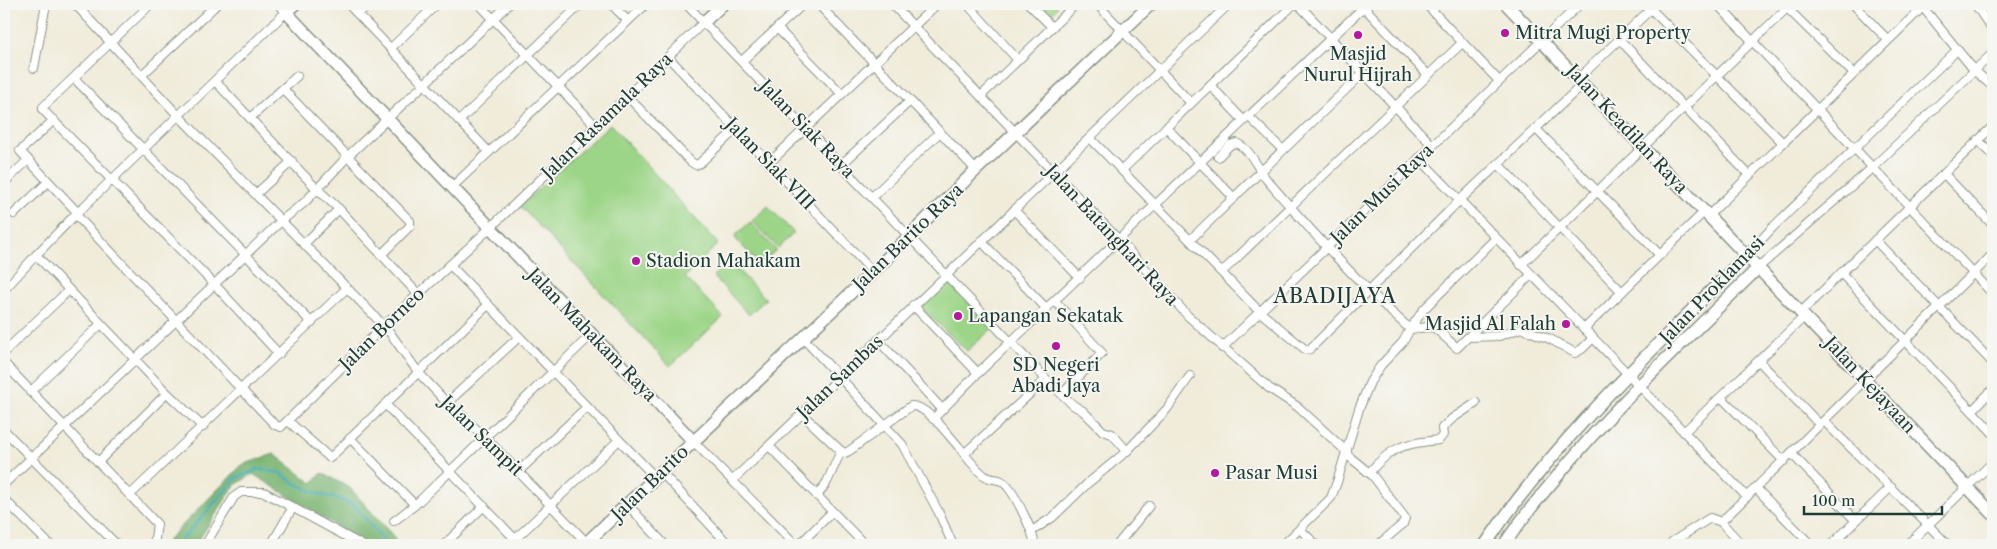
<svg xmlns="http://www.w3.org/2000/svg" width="1997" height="549" viewBox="0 0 1997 549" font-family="'Libre Caslon Text',serif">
	<rect width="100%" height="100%" fill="#f6f6f2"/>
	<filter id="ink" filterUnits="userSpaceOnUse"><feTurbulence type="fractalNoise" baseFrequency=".02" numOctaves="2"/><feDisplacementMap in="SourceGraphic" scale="10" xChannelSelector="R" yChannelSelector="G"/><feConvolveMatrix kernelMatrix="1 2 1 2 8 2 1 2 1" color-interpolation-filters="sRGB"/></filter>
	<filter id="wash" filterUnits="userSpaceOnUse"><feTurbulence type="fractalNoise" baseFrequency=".0096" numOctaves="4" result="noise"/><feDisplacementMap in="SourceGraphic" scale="20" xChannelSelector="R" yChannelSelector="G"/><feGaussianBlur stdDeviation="1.12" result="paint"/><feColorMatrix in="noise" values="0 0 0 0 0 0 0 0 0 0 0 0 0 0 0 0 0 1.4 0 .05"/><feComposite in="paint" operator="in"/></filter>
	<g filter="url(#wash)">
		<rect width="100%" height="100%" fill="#f1ecda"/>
		<g fill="#9cd587" stroke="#5e895e">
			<polygon points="1035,4 1055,4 1058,7 1048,17"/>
			<polygon points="610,124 718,244 685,277 723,317 670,366 520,206"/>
			<polygon points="768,206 794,233 778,248 752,221"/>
			<polygon points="750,222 776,250 760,265 734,237"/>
			<polygon points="729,261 766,299 749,315 713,276"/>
			<polygon points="948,278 995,326 967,351 920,307"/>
		</g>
		<polygon fill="#7db674" stroke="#4e7a54" points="274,454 312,483 322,473 350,488 394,537 397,545 361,545 359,540 253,474 235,485 195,545 165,545 168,540 242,465"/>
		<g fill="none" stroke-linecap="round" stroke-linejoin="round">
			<polyline stroke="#3cabba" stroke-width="2.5" points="177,545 236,478 258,469 280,473 293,482 312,492 339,499 355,506 387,545"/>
		</g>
	</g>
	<g filter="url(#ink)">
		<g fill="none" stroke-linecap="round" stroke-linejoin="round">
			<defs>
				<g id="street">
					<polyline points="75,4 174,111 388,330 418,372 447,403 484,436 587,543"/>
					<polyline points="151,4 43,107 43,110 215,285 279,354"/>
					<polyline points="348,4 489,152"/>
					<polyline points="479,4 596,126"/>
					<polyline points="611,4 628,21"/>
					<polyline points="686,4 1046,379 1073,405 1083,411 1103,431 1112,434 1127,451"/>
					<polyline points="818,4 976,170"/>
					<polyline points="892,4 1119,240 1188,316 1269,388 1298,407 1347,452"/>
					<polyline points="967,4 1018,60"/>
					<polyline points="1029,4 1052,27"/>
					<polyline points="1097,4 1191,103"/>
					<polyline points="1298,4 1432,145"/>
					<polyline points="1361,4 1428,75"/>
					<polyline points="1426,4 1499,81"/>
					<polyline points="1717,4 1993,294"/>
					<polyline points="1783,4 1853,73"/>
					<polyline points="1853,4 1888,40"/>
					<polyline points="1975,4 1993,31"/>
					<polyline points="1921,5 1974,70 1993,87"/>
					<polyline points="1651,9 1782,142"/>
					<polyline points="358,14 369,4"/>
					<polyline points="777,28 842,94"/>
					<polyline points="1619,39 1749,175"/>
					<polyline points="391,48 437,4"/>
					<polyline points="668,57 873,272"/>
					<polyline points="742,61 803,4"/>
					<polyline points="34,68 46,4"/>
					<polyline points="142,75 217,4"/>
					<polyline points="74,78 312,323"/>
					<polyline points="1579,78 1656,4"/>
					<polyline points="215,81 316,188 339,209 418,294"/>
					<polyline points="1210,85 1243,120"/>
					<polyline points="283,89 410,221 410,226 381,255"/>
					<polyline points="627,96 691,162 696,165 700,163 736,129"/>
					<polyline points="981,96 1076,4"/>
					<polyline points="1248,116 1282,149"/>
					<polyline points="250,118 297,76"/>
					<polyline points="54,120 20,151 78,213"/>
					<polyline points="459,121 581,4"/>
					<polyline points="1166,127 1234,198"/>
					<polyline points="1536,129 1660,255"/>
					<polyline points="1090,138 1260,312 1306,350 1310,349 1460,200 1584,83"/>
					<polyline points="1978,140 1993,155"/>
					<path d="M 1218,157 L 1230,145 L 1236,143 C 1252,150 1256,167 1267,180 C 1312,232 1358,283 1410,329 L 1403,342 L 1381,365 L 1370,382 L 1359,409 L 1337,482 L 1331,498 L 1283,545"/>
					<polyline points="1419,158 1747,497"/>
					<polyline points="769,163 937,4"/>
					<polyline points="1498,164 1622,292"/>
					<polyline points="841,165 910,101"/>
					<polyline points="1122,170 1294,4"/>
					<polyline points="1944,174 1993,225"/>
					<polyline points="4,183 27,161"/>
					<polyline points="452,187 646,4"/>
					<polyline points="256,194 292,161"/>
					<polyline points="872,197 940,132"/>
					<polyline points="1014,210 1080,278"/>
					<polyline points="14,214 48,182"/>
					<polyline points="76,215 275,425 281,427 384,326 490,228 704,22"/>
					<polyline points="1709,215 1926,4"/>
					<polyline points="1190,240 1363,73"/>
					<polyline points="1875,240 1993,363"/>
					<polyline points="981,241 1047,309"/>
					<polyline points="304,244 339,209"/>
					<polyline points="36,255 167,393 203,427"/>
					<polyline points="1746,256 1773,227 1957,50"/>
					<polyline points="450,265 656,478"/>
					<polyline points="1521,265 1791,4"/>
					<polyline points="1758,268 1872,168 1993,53"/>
					<polyline points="1222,272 1462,43"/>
					<polyline points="1841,273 1993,433"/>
					<polyline points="4,290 36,255 72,218 286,12 278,4"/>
					<polyline points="1055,301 1102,353 1062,394"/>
					<polyline points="913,305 978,373"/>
					<polyline points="1801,312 1993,126"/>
					<polyline points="1410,329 1429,327 1435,328 1457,348 1468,337 1499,336 1521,328 1550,339 1575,353 1582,349 1593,338"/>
					<polyline points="1410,329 1424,309 1495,239"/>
					<polyline points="1584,329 1705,211"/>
					<polyline points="1468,337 1531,275"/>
					<polyline points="803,338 902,444 938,511 953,545"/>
					<polyline points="878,340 942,409"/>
					<polyline points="1222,348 1580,4"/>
					<polyline points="4,352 69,290"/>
					<polyline points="1759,361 1820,425"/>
					<polyline points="4,363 157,524 154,545"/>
					<polyline points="30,392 101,324"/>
					<polyline points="1721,397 1784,461"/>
					<polyline points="447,403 519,337"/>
					<polyline points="385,404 515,539"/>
					<polyline points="1972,411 1993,389"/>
					<polyline points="802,414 841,451"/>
					<polyline points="933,419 978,373 1367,4"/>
					<polyline points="288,421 330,458 488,305"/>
					<polyline points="1824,421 1948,545"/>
					<polyline points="4,430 117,545"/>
					<polyline points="1684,432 1805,316"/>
					<polyline points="350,438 415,505"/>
					<polyline points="694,442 796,545"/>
					<polyline points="769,446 865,545"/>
					<path d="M 841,451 L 845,453 L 849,451 L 911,406 C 926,404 949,436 959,447 C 967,457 975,469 985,476 C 994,482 1000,476 1008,487 C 1015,495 1036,536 1034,545"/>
					<polyline points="1791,453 1856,521"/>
					<polyline points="964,454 1046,379"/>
					<polyline points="1346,454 1373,476 1405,518 1403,524 1378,545"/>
					<polyline points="98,462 167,393"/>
					<polyline points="519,471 587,407"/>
					<polyline points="662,473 729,545"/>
					<path d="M 1369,473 C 1391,446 1406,443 1439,440 L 1443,435 L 1442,428 L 1453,418 L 1476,403"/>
					<polyline points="733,480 1229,4"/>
					<polyline points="4,484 281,221 305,202 348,156 509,4"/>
					<polyline points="1756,488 1811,545"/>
					<polyline points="130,495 347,288"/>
					<polyline points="817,496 827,482 841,451"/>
					<polyline points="4,499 50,545"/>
					<polyline points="628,505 665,545"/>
					<polyline points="394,521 415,505 591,335"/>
					<polyline points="1721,522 1993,254"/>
					<polyline points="1300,529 1316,545"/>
					<polyline points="1032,531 1053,517 1087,484 1127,451 1167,409 1190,376"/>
					<polyline points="1672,542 1710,518 1721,522 1742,545"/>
					<polyline points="1118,544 1149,506"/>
					<polyline points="205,545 234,497 241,492 264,492 362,545"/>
					<polyline points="271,545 293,507"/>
					<polyline points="444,545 484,506"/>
					<polyline points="509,545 619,440"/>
					<polyline points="799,545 832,512"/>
					<polyline points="1831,545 1891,487"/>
					<polyline points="1907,545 1993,462"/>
				</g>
				<g id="secondary">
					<polyline points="295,4 286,12 694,442"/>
					<polyline points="1506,4 1993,514"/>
					<polyline points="704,22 723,4"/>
					<polyline points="584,545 873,272 976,170 1151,4"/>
					<path d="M 1485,545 C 1557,437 1655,348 1746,256"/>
					<path d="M 1504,545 C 1519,522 1537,500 1555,479 C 1617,403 1689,337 1758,268"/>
				</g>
			</defs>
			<use href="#street" stroke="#889487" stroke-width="10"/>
			<use href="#secondary" stroke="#889487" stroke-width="14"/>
			<use href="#street" stroke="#fff" stroke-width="8"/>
			<use href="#secondary" stroke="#fff" stroke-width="11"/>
		</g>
	</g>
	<g fill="#b5179e" stroke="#f6f6f2" stroke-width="2">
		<circle cx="1505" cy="33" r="5"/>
		<circle cx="1358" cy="35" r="5"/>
		<circle cx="636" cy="261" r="5"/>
		<circle cx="958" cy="316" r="5"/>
		<circle cx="1566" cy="324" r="5"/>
		<circle cx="1056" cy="346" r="5"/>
		<circle cx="1215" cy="473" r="5"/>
	</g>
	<g text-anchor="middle" stroke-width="4" stroke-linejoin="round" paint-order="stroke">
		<g font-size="18" fill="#1f3d34" stroke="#f6f6f2" text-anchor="start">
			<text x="1515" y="39">Mitra Mugi Property</text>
			<text x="1358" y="60" text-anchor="middle">Masjid<tspan x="1358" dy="21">Nurul Hijrah</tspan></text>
			<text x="646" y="267">Stadion Mahakam</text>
			<text x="968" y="322">Lapangan Sekatak</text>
			<text x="1556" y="330" text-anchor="end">Masjid Al Falah</text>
			<text x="1056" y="371" text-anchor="middle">SD Negeri<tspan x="1056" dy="21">Abadi Jaya</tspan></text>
			<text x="1225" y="479">Pasar Musi</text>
		</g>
		<g font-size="18" fill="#1f3d34" stroke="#f6f6f2">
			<text transform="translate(607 116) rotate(-44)" y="6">Jalan Rasamala Raya</text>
			<text transform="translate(807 129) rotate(46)" y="6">Jalan Siak Raya</text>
			<text transform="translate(1627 129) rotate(47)" y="6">Jalan Keadilan Raya</text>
			<text transform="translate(770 164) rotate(46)" y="6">Jalan Siak VIII</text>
			<text transform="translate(1382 194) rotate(-44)" y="6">Jalan Musi Raya</text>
			<text transform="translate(1112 235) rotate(47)" y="6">Jalan Batanghari Raya</text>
			<text transform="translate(908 237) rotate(-44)" y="6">Jalan Barito Raya</text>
			<text transform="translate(1712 290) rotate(-46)" y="6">Jalan Proklamasi</text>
			<text transform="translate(382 329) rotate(-44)" y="6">Jalan Borneo</text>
			<text transform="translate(592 335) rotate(46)" y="6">Jalan Mahakam Raya</text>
			<text transform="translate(840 377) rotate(-44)" y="6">Jalan Sambas</text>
			<text transform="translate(1870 385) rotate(47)" y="6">Jalan Kejayaan</text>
			<text transform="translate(482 436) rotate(44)" y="6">Jalan Sampit</text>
			<text transform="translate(650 483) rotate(-44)" y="6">Jalan Barito</text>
		</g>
		<g font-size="20" letter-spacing="1" fill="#1f3d34" stroke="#f6f6f2">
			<text x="1335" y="303">ABADIJAYA</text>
		</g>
	</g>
	<rect width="1997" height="549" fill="none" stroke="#f6f6f2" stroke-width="20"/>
	<path d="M1804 506v8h138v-8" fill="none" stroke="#1f3d34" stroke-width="2.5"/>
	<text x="1812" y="506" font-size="15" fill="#1f3d34" stroke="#f6f6f2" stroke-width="4" paint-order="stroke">100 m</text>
</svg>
